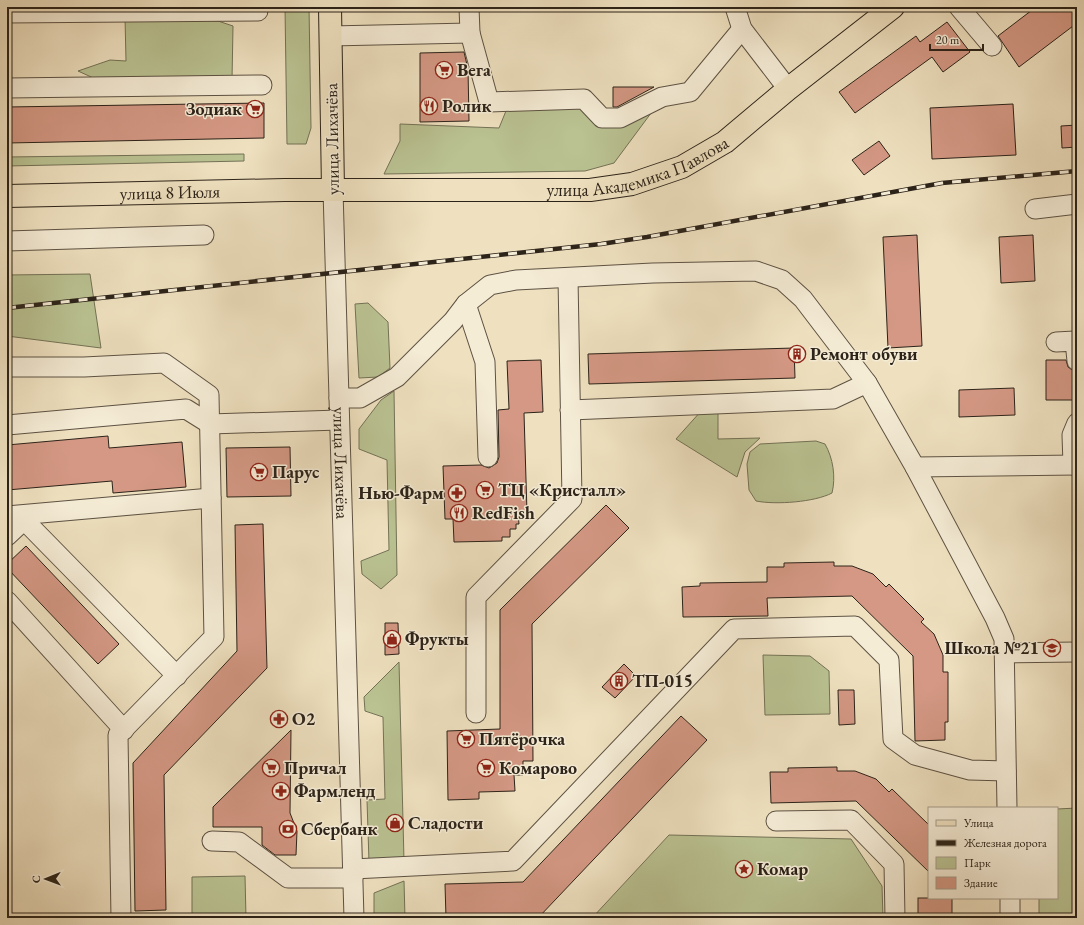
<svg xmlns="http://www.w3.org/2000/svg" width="1084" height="925" viewBox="0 0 1084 925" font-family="'EB Garamond',serif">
	<rect width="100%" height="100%" fill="#efe1c0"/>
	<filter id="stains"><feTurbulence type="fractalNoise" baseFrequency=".005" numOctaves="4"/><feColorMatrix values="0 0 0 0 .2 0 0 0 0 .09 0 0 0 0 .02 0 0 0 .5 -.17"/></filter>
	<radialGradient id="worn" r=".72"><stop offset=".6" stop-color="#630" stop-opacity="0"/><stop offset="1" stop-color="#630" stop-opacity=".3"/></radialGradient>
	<g fill="#bac292" stroke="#737256">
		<polygon points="285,7 309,7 311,128 306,144 287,144"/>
		<polygon points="125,17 218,21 233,26 232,80 100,81 78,71 110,60 126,61"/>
		<polygon points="579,103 616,123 657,105 614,163 585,171 384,174 400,141 400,124 499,128 508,106"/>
		<polygon points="244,154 244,161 7,166 7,157"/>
		<polygon points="90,274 101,348 7,336 7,275"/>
		<polygon points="368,303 388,322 390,368 378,377 359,378 355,304"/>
		<polygon points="394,391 397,575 381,589 362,574 361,561 389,550 387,460 359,449 359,429 381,400"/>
		<polygon points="702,410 718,410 718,439 760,438 745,452 737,477 676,439"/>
		<path d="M 816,441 L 825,444 C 833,458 836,477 832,493 C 815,502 776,505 756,501 L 749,490 L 747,464 L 750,452 L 760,444 Z"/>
		<polygon points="763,655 810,656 829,671 830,714 765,715"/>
		<polygon points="399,662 404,861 369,862 367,800 385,799 383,717 365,711 364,697"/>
		<polygon points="1077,808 1077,918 1039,918 1039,898 1057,898 1057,809"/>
		<polygon points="669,835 851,839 882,886 883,918 592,918"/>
		<polygon points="245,876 246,918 192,918 192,877"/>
		<polygon points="404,881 405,918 382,918 374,914 374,893"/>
	</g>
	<g fill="#d49884" stroke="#2c2319">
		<polygon points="1036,7 1077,7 1077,23 1019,67 998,36"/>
		<polygon points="947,22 970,52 943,72 932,57 855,113 839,92 916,36 920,42"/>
		<polygon points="464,52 468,69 469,121 420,122 420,53"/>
		<polygon points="613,87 654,87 617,107 613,107"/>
		<polygon points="264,103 264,138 7,143 7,107"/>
		<polygon points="1013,104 1016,155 932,159 930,108"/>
		<polygon points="1077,125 1077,147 1062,148 1061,126"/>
		<polygon points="879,141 890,156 864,175 852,160"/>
		<polygon points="917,235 922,346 888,348 883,237"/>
		<polygon points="1033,235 1035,281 1001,283 999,237"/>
		<polygon points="794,348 795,378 589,384 588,354"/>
		<polygon points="541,360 543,412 524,413 527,513 518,513 519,524 516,524 516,529 510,529 510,537 502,537 502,541 454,542 453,519 445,519 443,466 481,465 489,468 497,463 499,457 498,410 509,409 507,361"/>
		<polygon points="1046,360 1066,360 1068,367 1074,371 1074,400 1046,400"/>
		<polygon points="1014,388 1015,415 959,417 959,390"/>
		<polygon points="108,436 109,448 182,442 186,487 113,493 112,481 7,490 7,445"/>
		<polygon points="290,447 291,496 227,497 226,448"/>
		<polygon points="606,505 629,528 532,624 533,761 523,761 523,775 514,775 515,791 479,792 479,799 448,800 447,731 500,729 500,610"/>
		<polygon points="263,524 267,668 164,775 166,910 135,911 133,763 237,651 235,525"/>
		<polygon points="26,546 119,644 98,664 7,568 7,564"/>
		<polygon points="834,562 834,566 852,566 873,574 886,587 889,584 924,619 921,622 934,634 943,655 943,672 948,672 948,722 945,722 945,740 915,741 913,656 852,596 767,598 768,616 683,617 682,587 700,586 700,583 767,582 767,567 784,567 784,563"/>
		<polygon points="385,623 398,623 399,654 385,655"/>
		<polygon points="624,664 636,676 615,698 602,687"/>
		<polygon points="838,690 854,690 855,724 839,725"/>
		<polygon points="681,716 707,740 538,918 446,918 445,884 523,882"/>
		<polygon points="291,730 290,813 297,831 296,855 275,855 262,845 262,827 213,827 213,807"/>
		<polygon points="837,767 837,771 855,771 876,779 889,792 892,789 929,825 929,872 856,801 771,803 770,772 788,772 788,768"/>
		<rect x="918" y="898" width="34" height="20"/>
	</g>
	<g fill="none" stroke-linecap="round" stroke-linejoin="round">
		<defs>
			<g id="minor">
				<polyline points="735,7 742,29 788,89"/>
				<polyline points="959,7 992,46"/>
				<polyline points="7,13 258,11"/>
				<polyline points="470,33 489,102 584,99 602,118 620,118 662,97 690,92 742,29"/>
				<polyline points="330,36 470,33 469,7"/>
				<polyline points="7,88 262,85"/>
				<path id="s1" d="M 333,190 L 354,918"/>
				<polyline points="1035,209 1077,204"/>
				<polyline points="7,241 204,235"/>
				<polyline points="466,304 485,362 488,457"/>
				<polyline points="1056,342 1075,341 1077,361"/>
				<polyline points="7,367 84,367 164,363 209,395 214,637 118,735 121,918"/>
				<polyline points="339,398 360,398 397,377 453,321 466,304 490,285 516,280 653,273 756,271 782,280 803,299 867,383 915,467 995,618 1004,639 1007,808"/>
				<polyline points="570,410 833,399 867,383"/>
				<polyline points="7,425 186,409 210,424 339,420"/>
				<polyline points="1073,465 1072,435 1077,423"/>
				<polyline points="915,467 1077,465"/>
				<polyline points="7,516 211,498"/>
				<polyline points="7,536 24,520 177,676"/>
				<polyline points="7,601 124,730"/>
				<polyline points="1004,653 1077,652"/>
				<polyline points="476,713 476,597 572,499 568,278"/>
				<polyline points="776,821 851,820 894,864 895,918"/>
				<polyline points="212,841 239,842 288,878 353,878"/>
				<polyline points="353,869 513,861 734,629 855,626 889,660 893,739 915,755 970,770 1006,771"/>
				<polyline points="1010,898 1010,918"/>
			</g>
			<g id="major">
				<polyline points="330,7 333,190"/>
				<path id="s2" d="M 7,196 L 285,190 L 590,190 L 632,184 L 682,167 L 725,142 L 788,89 L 893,7"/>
			</g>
		</defs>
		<use href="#minor" stroke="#5d5243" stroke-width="21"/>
		<use href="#major" stroke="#2c2319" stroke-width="24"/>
		<use href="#minor" stroke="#f5ecd6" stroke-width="19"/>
		<use href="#major" stroke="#efe1c0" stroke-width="22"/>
		<defs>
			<polyline id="rail" points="7,308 601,244 647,237 942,183 1077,171"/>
		</defs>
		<use href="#rail" stroke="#2c2319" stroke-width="4.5"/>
		<use href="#rail" stroke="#f5ecd6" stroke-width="3" stroke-dasharray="9" stroke-linecap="butt"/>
	</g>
	<defs>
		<symbol id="supermarket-ring" viewBox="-11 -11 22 22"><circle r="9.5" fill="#f5ecd6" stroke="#8f2418" stroke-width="1.5"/><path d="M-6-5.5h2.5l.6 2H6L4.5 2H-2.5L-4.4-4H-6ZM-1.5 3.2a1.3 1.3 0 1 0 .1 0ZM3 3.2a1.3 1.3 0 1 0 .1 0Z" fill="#8f2418"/></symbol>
		<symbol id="restaurant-ring" viewBox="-11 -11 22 22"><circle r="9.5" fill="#f5ecd6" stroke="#8f2418" stroke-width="1.5"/><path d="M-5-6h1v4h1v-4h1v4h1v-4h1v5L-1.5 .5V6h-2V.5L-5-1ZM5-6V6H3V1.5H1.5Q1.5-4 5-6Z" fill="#8f2418"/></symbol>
		<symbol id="building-ring" viewBox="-11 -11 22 22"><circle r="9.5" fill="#f5ecd6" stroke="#8f2418" stroke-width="1.5"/><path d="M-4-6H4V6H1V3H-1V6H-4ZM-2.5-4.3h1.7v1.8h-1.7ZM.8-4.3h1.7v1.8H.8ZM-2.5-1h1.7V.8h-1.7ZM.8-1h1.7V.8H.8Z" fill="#8f2418"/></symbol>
		<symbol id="pharmacy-ring" viewBox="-11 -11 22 22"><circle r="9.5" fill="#f5ecd6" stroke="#8f2418" stroke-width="1.5"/><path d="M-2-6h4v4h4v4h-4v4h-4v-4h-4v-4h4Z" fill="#8f2418"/></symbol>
		<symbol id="shop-ring" viewBox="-11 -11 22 22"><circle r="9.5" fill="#f5ecd6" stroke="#8f2418" stroke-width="1.5"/><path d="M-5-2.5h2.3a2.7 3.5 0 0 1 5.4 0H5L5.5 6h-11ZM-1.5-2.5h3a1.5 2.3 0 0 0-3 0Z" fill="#8f2418"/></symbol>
		<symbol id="school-ring" viewBox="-11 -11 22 22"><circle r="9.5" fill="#f5ecd6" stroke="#8f2418" stroke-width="1.5"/><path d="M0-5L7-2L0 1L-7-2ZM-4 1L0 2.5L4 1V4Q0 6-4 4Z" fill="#8f2418"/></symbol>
		<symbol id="bank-ring" viewBox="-11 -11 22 22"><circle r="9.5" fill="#f5ecd6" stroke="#8f2418" stroke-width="1.5"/><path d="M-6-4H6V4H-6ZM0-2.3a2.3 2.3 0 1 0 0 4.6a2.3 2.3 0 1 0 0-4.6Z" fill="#8f2418"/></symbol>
		<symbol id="sight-ring" viewBox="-11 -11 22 22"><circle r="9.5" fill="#f5ecd6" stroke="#8f2418" stroke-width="1.5"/><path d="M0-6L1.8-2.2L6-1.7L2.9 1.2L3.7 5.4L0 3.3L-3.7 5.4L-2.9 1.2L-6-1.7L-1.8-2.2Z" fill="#8f2418"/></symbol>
	</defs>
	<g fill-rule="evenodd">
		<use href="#supermarket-ring" x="434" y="60" width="20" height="20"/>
		<use href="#restaurant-ring" x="419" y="96" width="20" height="20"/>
		<use href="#supermarket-ring" x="245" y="99" width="20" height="20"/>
		<use href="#building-ring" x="787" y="344" width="20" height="20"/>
		<use href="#supermarket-ring" x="249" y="462" width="20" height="20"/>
		<use href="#supermarket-ring" x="475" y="480" width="20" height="20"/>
		<use href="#pharmacy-ring" x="447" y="483" width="20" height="20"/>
		<use href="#restaurant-ring" x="449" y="503" width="20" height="20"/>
		<use href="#shop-ring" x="382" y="629" width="20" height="20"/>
		<use href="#school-ring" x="1042" y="638" width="20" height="20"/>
		<use href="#building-ring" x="609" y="671" width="20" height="20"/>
		<use href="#pharmacy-ring" x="269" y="709" width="20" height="20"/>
		<use href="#supermarket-ring" x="456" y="729" width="20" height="20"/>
		<use href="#supermarket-ring" x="261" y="758" width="20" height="20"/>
		<use href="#supermarket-ring" x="476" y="758" width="20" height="20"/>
		<use href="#pharmacy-ring" x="271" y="781" width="20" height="20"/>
		<use href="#shop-ring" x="385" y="813" width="20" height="20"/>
		<use href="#bank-ring" x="278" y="819" width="20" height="20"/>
		<use href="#sight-ring" x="734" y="859" width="20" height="20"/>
	</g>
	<g text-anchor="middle" stroke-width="3" stroke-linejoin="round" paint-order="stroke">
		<g font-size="18" font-weight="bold" fill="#2c2319" stroke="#f5ecd6" text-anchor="start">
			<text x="457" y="76">Вега</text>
			<text x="442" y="112">Ролик</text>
			<text x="242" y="115" text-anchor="end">Зодиак</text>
			<text x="810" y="360">Ремонт обуви</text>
			<text x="272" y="478">Парус</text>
			<text x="498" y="496">ТЦ «Кристалл»</text>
			<text x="444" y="499" text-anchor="end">Нью-Фарм</text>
			<text x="472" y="519">RedFish</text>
			<text x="405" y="645">Фрукты</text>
			<text x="1039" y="654" text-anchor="end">Школа №21</text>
			<text x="632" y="687">ТП-015</text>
			<text x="292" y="725">O2</text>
			<text x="479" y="745">Пятёрочка</text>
			<text x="284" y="774">Причал</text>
			<text x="499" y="774">Комарово</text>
			<text x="294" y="797">Фармленд</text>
			<text x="408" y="829">Сладости</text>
			<text x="301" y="835">Сбербанк</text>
			<text x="757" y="875">Комар</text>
		</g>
		<g font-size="18" fill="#2c2319" stroke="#f5ecd6">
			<text transform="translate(332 139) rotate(-91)" y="6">улица Лихачёва</text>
			<text dy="6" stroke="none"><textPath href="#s2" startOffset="635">улица Академика Павлова</textPath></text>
			<text dy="6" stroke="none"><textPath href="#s2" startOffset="163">улица 8 Июля</textPath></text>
			<text dy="6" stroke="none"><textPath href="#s1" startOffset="273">улица Лихачёва</textPath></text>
		</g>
	</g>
	<rect width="1084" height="925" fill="none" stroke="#efe1c0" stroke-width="24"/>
	<rect x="8" y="8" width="1068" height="909" fill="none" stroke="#2c2319" stroke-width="2"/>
	<rect x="12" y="12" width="1060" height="901" fill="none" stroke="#2c2319"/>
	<rect x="928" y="807" width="130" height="92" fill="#f5ecd6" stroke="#a59c8a"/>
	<rect x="936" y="820" width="20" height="6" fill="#efe1c0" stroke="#a59c8a"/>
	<text x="964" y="827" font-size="12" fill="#2c2319">Улица</text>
	<rect x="936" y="840" width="20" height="6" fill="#2c2319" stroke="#a59c8a"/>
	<text x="964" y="847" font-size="12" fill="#2c2319">Железная дорога</text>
	<rect x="936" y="857" width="20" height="12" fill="#bac292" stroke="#a59c8a"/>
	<text x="964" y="867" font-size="12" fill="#2c2319">Парк</text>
	<rect x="936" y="877" width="20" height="12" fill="#d49884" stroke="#a59c8a"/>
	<text x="964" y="887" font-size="12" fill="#2c2319">Здание</text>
	<g transform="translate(46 879) rotate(269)" stroke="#f5ecd6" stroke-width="3" paint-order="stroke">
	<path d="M0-3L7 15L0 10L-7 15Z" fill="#2c2319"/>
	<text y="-6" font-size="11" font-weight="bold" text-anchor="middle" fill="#2c2319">С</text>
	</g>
	<path d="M930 44v6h53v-6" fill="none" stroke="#2c2319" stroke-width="2"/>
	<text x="936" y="44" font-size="12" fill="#2c2319" stroke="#f5ecd6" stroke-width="3" paint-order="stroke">20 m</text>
	<rect width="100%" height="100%" filter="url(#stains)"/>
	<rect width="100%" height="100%" fill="url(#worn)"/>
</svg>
